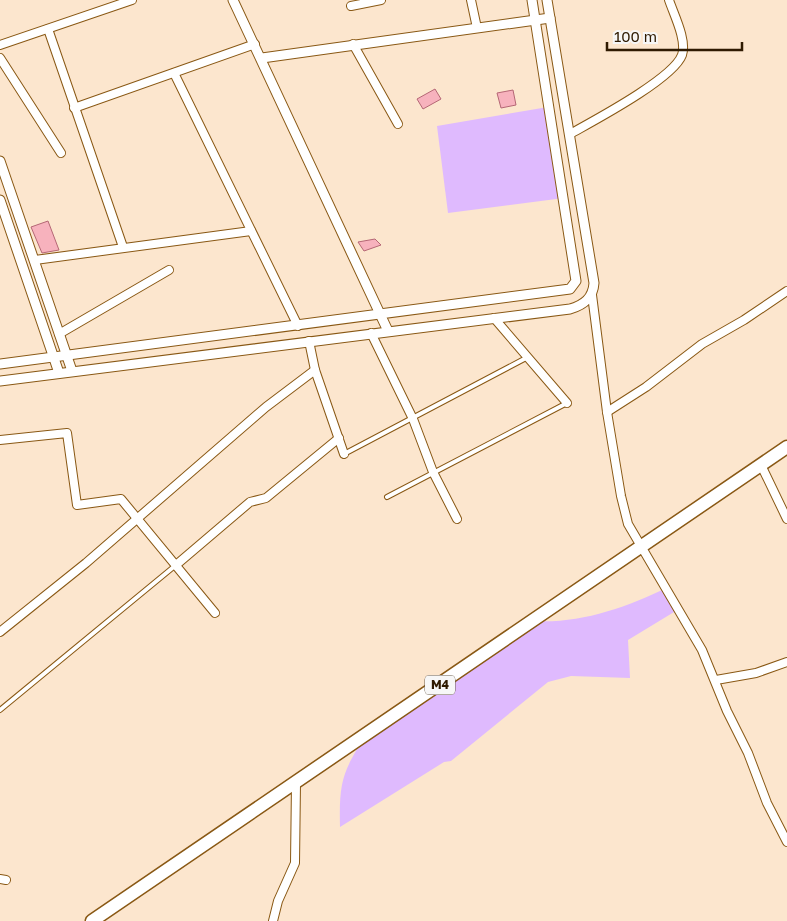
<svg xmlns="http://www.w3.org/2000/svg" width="787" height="921" viewBox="0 0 787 921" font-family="'Golos Text',sans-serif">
	<rect width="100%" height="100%" fill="#fce6ce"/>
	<g fill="#dfbafe">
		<polygon points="548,107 564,198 448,213 437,126"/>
		<path d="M 666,588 L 679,609 L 628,640 L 630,678 L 571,676 L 548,682 L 451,761 L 444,762 L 340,827 C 339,782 342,772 366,735 L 533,621 C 579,624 625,608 666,588 Z"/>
	</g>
	<g fill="#f7b2bd" stroke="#b56775">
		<polygon points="435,89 441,99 423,109 417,99"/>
		<polygon points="513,90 516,105 501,108 497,93"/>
		<polygon points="48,221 59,250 42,253 31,227"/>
		<polygon points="375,239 381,245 364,251 358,242"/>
	</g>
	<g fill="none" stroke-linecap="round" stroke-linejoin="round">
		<defs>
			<g id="service">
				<polyline points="344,454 528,357"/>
				<polyline points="387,497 567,403"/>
				<polyline points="0,710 176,565"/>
			</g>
			<g id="minor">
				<polyline points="471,0 477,28"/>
				<polyline points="351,6 381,0"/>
				<polyline points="48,29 123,247"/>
				<polyline points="353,44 398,124"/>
				<polyline points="0,45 132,0"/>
				<polyline points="0,58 61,153"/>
				<polyline points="174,73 298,326"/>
				<polyline points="74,108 255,44"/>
				<path d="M 570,134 C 593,121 673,79 682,55 C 687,40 674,15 669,0"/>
				<polyline points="35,260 251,231"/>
				<polyline points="592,295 607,412 621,496 628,524 702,650 727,711 748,753 767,803 787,842"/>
				<polyline points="494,318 567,403"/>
				<polyline points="371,333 413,419 433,472 457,519"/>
				<polyline points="59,334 169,270"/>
				<polyline points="309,341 315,370 344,454"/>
				<polyline points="607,412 646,387 702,344 744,320 787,291"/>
				<polyline points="0,440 67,433 77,505 121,499 215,613"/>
				<polyline points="761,465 787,519"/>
				<polyline points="176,565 250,502 266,498 339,438"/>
				<polyline points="0,632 86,563 266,407 315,370"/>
				<polyline points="716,680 756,673 787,662"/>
				<polyline points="0,879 6,880"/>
				<polyline points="273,921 278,901 295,863 296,783"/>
			</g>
			<g id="tertiary">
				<polyline points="233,0 388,331"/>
				<polyline points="262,58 550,18"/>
				<polyline points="0,161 72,371"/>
				<polyline points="0,200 59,373"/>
				<polyline points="0,364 570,289 576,281 532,0"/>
				<path d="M 0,381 L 570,309 C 584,305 593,298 594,283 L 547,0"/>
			</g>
			<polyline id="trunk" points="92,921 787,447"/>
		</defs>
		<use href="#service" stroke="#895814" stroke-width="6"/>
		<use href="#minor" stroke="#895814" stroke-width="10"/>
		<use href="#tertiary" stroke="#895814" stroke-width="11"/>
		<use href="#trunk" stroke="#895814" stroke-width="15"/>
		<use href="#service" stroke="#fff" stroke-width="4"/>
		<use href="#minor" stroke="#fff" stroke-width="8"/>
		<use href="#tertiary" stroke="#fff" stroke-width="9"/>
		<use href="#trunk" stroke="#fff" stroke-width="12"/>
	</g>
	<g text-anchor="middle" stroke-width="5" stroke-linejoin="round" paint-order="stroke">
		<rect fill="#f7f7f7" stroke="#6b5c4b" stroke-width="1" x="425" y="675.5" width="30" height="19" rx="4"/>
		<g font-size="12" font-weight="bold" fill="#2f1a01">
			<text x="440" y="689">M4</text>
		</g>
	</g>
	<path d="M607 42v8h135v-8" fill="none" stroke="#2f1a01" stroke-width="2.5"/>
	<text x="614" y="42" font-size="15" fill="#2f1a01" stroke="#f7f7f7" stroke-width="4" paint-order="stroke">100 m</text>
</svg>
